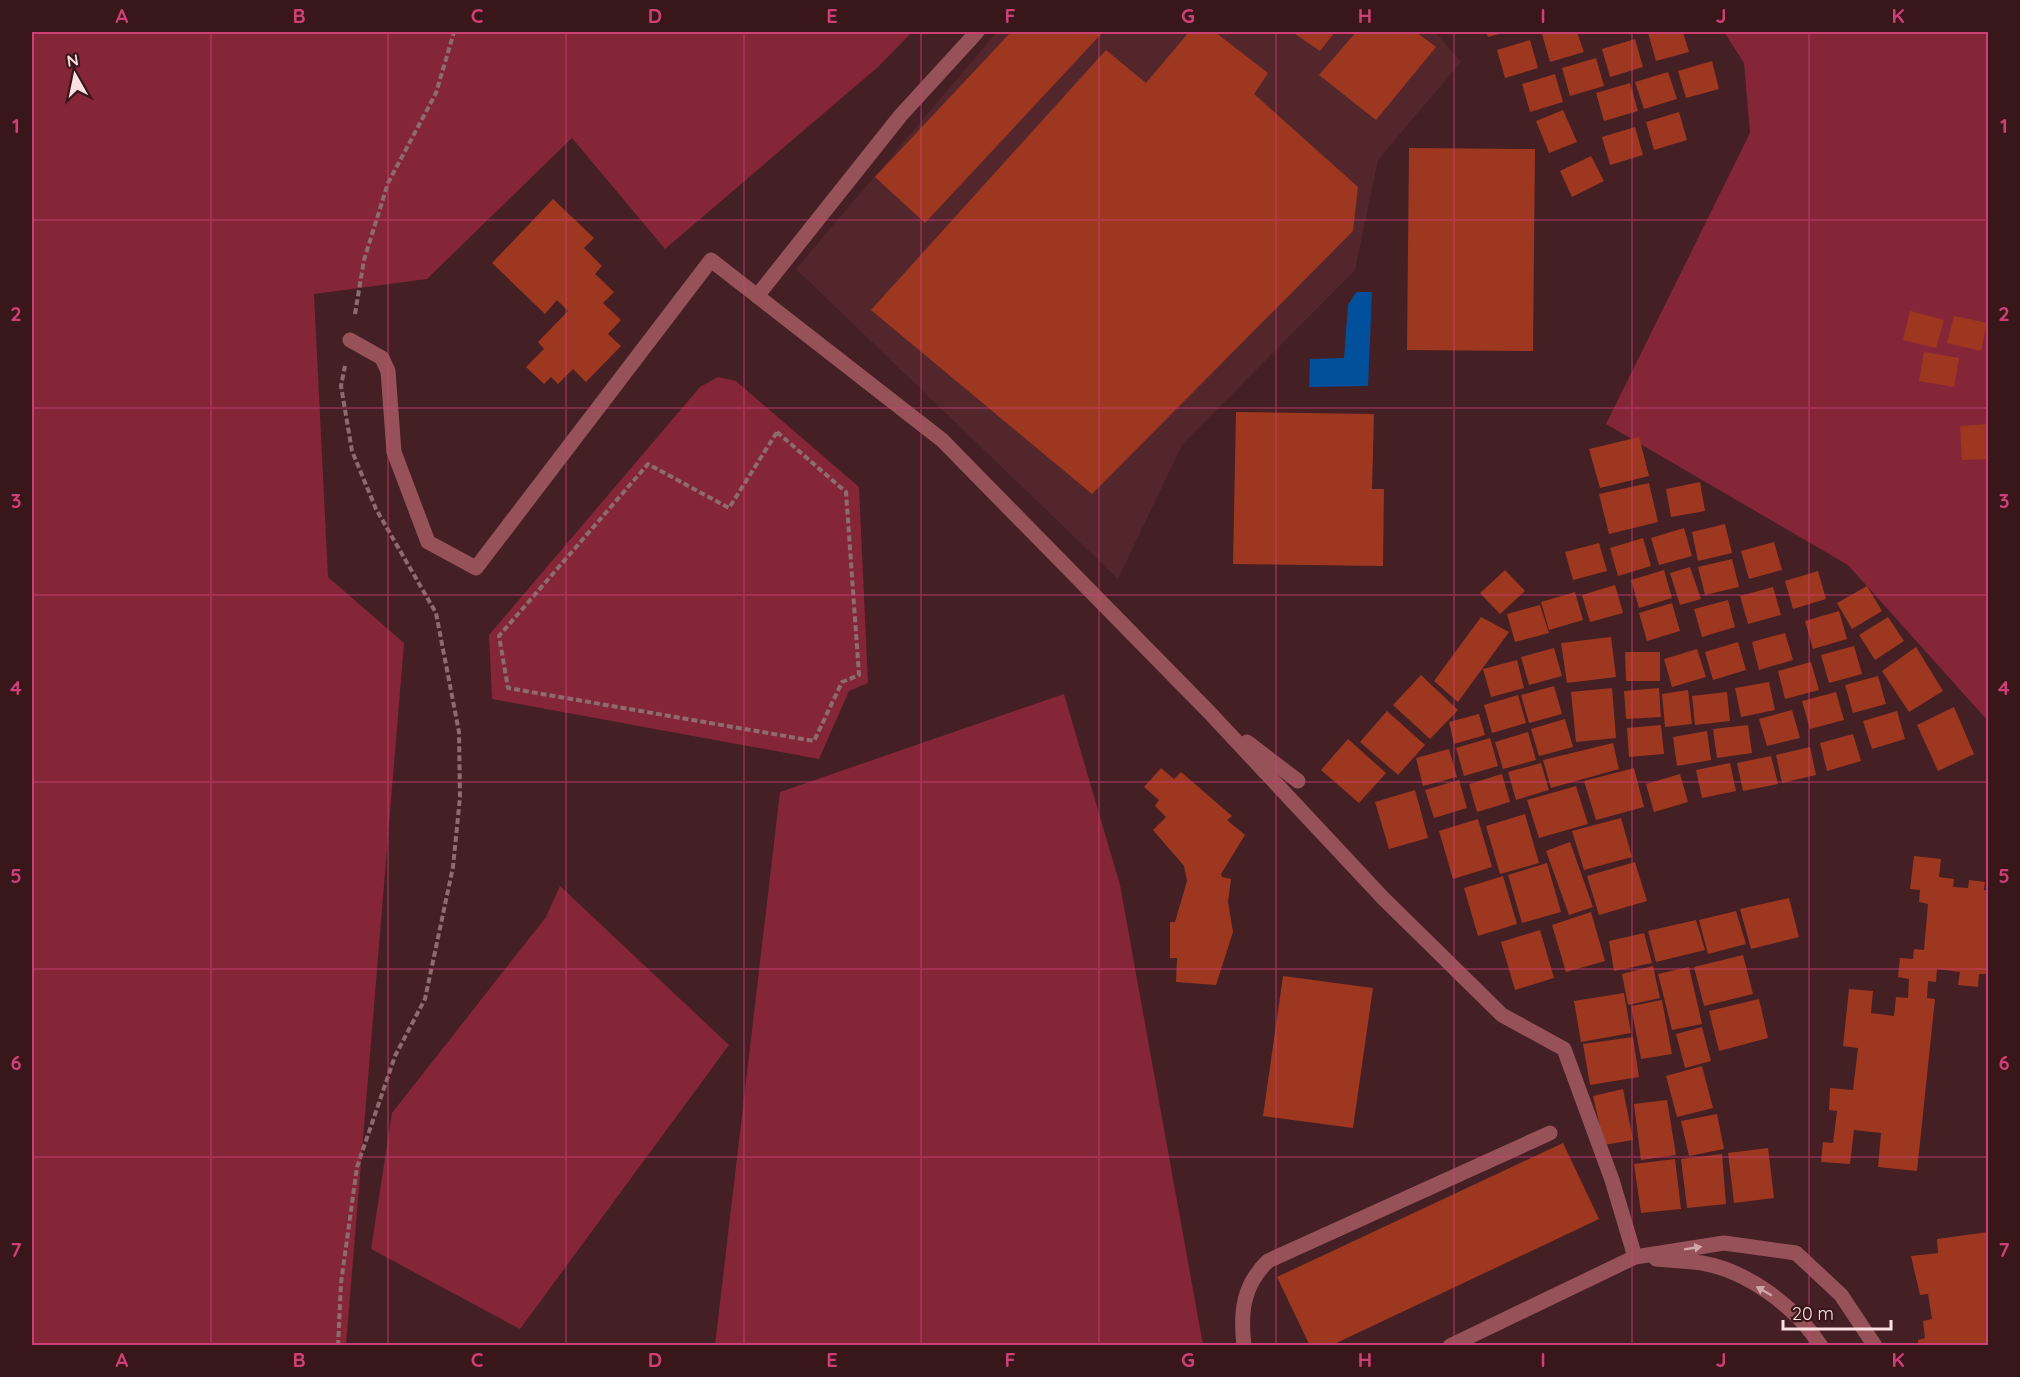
<svg xmlns="http://www.w3.org/2000/svg" width="2020" height="1377" viewBox="0 0 2020 1377" font-family="Quicksand,sans-serif">
	<rect width="100%" height="100%" fill="#441f23"/>
	<polygon fill="#53262b" points="997,32 1435,32 1461,62 1378,160 1355,270 1182,445 1118,579 796,269"/>
	<g fill="#842637">
		<polygon points="32,32 912,32 878,67 665,249 572,138 427,279 314,294 328,577 404,643 346,1345 32,1345"/>
		<polygon points="1724,32 1988,32 1988,721 1848,565 1606,424 1750,133 1744,63"/>
		<polygon points="718,377 736,381 859,487 868,683 849,691 819,759 492,699 489,635 700,387"/>
		<polygon points="1064,694 1120,885 1203,1345 715,1345 780,792"/>
		<polygon points="560,886 729,1045 520,1329 371,1249 392,1113 546,917"/>
	</g>
	<polygon fill="#00509c" points="1356,292 1372,292 1368,386 1309,387 1310,359 1344,358 1348,305"/>
	<g fill="#9e371f">
		<polygon points="1011,32 1103,32 925,223 875,177"/>
		<polygon points="1189,32 1215,32 1268,73 1254,94 1358,187 1353,231 1092,494 871,310 1106,50 1146,83"/>
		<polygon points="1292,32 1335,32 1320,51"/>
		<polygon points="1356,32 1416,32 1436,47 1376,120 1319,75"/>
		<polygon points="1486,32 1506,32 1488,37"/>
		<polygon points="1550,32 1577,32 1584,52 1550,62 1542,34"/>
		<polygon points="1654,32 1683,32 1689,52 1656,61 1648,33"/>
		<polygon points="1635,39 1643,67 1610,77 1602,49"/>
		<polygon points="1530,40 1538,68 1505,78 1497,50"/>
		<polygon points="1596,58 1604,86 1570,96 1562,68"/>
		<polygon points="1712,61 1719,89 1686,98 1678,71"/>
		<polygon points="1668,72 1677,99 1644,109 1635,82"/>
		<polygon points="1555,74 1563,102 1530,112 1522,84"/>
		<polygon points="1630,83 1638,111 1604,121 1596,93"/>
		<polygon points="1563,110 1577,142 1549,153 1536,121"/>
		<polygon points="1679,112 1687,140 1654,150 1646,122"/>
		<polygon points="1635,127 1643,155 1610,165 1602,137"/>
		<polygon points="1409,148 1535,149 1533,351 1407,350"/>
		<polygon points="1591,156 1604,181 1572,197 1560,171"/>
		<polygon points="553,199 594,238 584,248 602,266 595,274 614,292 603,303 621,320 608,334 621,346 586,382 573,369 558,384 551,377 544,384 526,367 544,349 538,342 568,311 557,300 545,314 492,263"/>
		<polygon points="1910,311 1944,320 1936,348 1903,340"/>
		<polygon points="1954,316 1987,323 1981,351 1947,343"/>
		<polygon points="1924,352 1959,358 1954,387 1919,381"/>
		<polygon points="1236,412 1374,414 1372,489 1384,489 1383,566 1233,564"/>
		<polygon points="1988,424 1988,459 1962,460 1960,426"/>
		<polygon points="1639,437 1649,476 1600,488 1589,449"/>
		<polygon points="1700,482 1705,511 1671,517 1666,489"/>
		<polygon points="1649,483 1658,522 1609,534 1599,494"/>
		<polygon points="1725,524 1732,553 1698,561 1692,532"/>
		<polygon points="1684,528 1692,556 1659,565 1651,538"/>
		<polygon points="1643,538 1651,566 1618,576 1610,548"/>
		<polygon points="1774,542 1782,570 1749,579 1741,551"/>
		<polygon points="1599,543 1607,571 1573,580 1565,552"/>
		<polygon points="1732,559 1739,587 1705,595 1698,567"/>
		<polygon points="1690,567 1701,599 1680,605 1670,573"/>
		<polygon points="1505,570 1525,591 1500,614 1480,593"/>
		<polygon points="1664,570 1672,598 1639,608 1631,580"/>
		<polygon points="1818,571 1826,599 1793,609 1785,581"/>
		<polygon points="1615,585 1623,613 1590,622 1582,595"/>
		<polygon points="1867,586 1882,611 1852,629 1837,603"/>
		<polygon points="1773,587 1781,615 1748,624 1740,596"/>
		<polygon points="1575,592 1583,620 1549,630 1541,602"/>
		<polygon points="1728,600 1735,627 1702,637 1694,609"/>
		<polygon points="1672,603 1680,631 1647,641 1639,613"/>
		<polygon points="1540,605 1549,633 1515,642 1507,614"/>
		<polygon points="1839,611 1847,639 1813,649 1805,621"/>
		<polygon points="1481,617 1509,632 1458,702 1434,681"/>
		<polygon points="1888,617 1904,641 1875,660 1859,635"/>
		<polygon points="1785,633 1793,660 1759,670 1752,642"/>
		<polygon points="1611,637 1616,677 1567,683 1561,643"/>
		<polygon points="1738,642 1746,670 1713,680 1705,652"/>
		<polygon points="1854,646 1862,674 1829,683 1821,655"/>
		<polygon points="1916,647 1943,691 1909,712 1882,671"/>
		<polygon points="1554,648 1562,676 1529,685 1521,657"/>
		<polygon points="1697,649 1706,677 1672,687 1664,659"/>
		<polygon points="1625,652 1660,652 1660,681 1626,681"/>
		<polygon points="1517,660 1524,688 1491,697 1483,669"/>
		<polygon points="1811,662 1819,690 1785,699 1778,671"/>
		<polygon points="1421,675 1458,710 1430,739 1393,705"/>
		<polygon points="1878,676 1886,704 1853,713 1845,685"/>
		<polygon points="1769,682 1775,710 1741,717 1735,688"/>
		<polygon points="1554,686 1562,714 1529,723 1521,695"/>
		<polygon points="1612,688 1616,738 1576,742 1571,692"/>
		<polygon points="1659,688 1661,717 1626,719 1624,691"/>
		<polygon points="1688,690 1692,724 1665,727 1662,694"/>
		<polygon points="1727,692 1730,721 1695,725 1692,696"/>
		<polygon points="1836,692 1844,720 1810,729 1802,701"/>
		<polygon points="1518,695 1526,723 1492,733 1484,705"/>
		<polygon points="1954,707 1974,754 1938,771 1917,725"/>
		<polygon points="1792,710 1800,738 1767,746 1759,719"/>
		<polygon points="1387,711 1425,745 1398,775 1360,742"/>
		<polygon points="1897,711 1905,739 1872,749 1863,721"/>
		<polygon points="1479,714 1485,735 1454,744 1449,722"/>
		<polygon points="1565,719 1573,747 1539,756 1531,729"/>
		<polygon points="1661,725 1664,754 1629,757 1627,728"/>
		<polygon points="1748,725 1752,753 1717,758 1713,729"/>
		<polygon points="1707,731 1711,760 1677,766 1673,737"/>
		<polygon points="1528,732 1536,760 1503,769 1495,742"/>
		<polygon points="1853,734 1861,761 1827,771 1820,743"/>
		<polygon points="1490,738 1498,766 1464,776 1456,748"/>
		<polygon points="1348,739 1386,773 1359,803 1321,770"/>
		<polygon points="1613,743 1619,769 1551,788 1543,760"/>
		<polygon points="1810,747 1816,775 1782,783 1776,755"/>
		<polygon points="1449,749 1457,777 1423,786 1416,758"/>
		<polygon points="1771,756 1778,784 1743,791 1737,763"/>
		<polygon points="1541,763 1549,790 1516,800 1508,772"/>
		<polygon points="1730,763 1736,791 1702,798 1696,770"/>
		<polygon points="1161,768 1174,779 1181,772 1232,816 1227,820 1245,835 1221,874 1222,877 1231,879 1228,902 1233,932 1216,985 1176,982 1177,958 1170,958 1170,922 1175,922 1187,881 1184,866 1153,830 1166,817 1155,806 1159,800 1144,787"/>
		<polygon points="1634,768 1644,807 1596,820 1584,781"/>
		<polygon points="1502,774 1510,802 1477,812 1469,784"/>
		<polygon points="1680,774 1688,802 1654,812 1646,784"/>
		<polygon points="1459,780 1467,808 1434,818 1425,790"/>
		<polygon points="1576,786 1588,824 1539,838 1527,800"/>
		<polygon points="1415,790 1428,838 1389,849 1375,802"/>
		<polygon points="1525,814 1539,863 1500,874 1486,826"/>
		<polygon points="1621,818 1632,857 1584,870 1572,831"/>
		<polygon points="1478,819 1492,867 1453,879 1439,831"/>
		<polygon points="1570,842 1593,907 1569,915 1546,851"/>
		<polygon points="1914,856 1941,859 1939,877 1954,879 1953,887 1968,888 1969,880 1985,882 1984,890 1988,891 1988,974 1979,974 1978,987 1958,985 1960,972 1937,969 1936,982 1928,981 1927,998 1935,999 1917,1171 1878,1167 1881,1133 1854,1130 1850,1164 1821,1162 1823,1142 1833,1143 1837,1111 1829,1110 1830,1088 1853,1090 1858,1048 1843,1046 1849,989 1873,991 1871,1013 1894,1016 1896,997 1908,998 1909,979 1898,977 1900,958 1913,959 1914,949 1924,950 1928,904 1919,902 1920,890 1910,889"/>
		<polygon points="1635,862 1647,901 1599,915 1587,876"/>
		<polygon points="1547,863 1561,912 1522,923 1508,875"/>
		<polygon points="1503,876 1517,924 1478,936 1464,888"/>
		<polygon points="1789,898 1799,937 1751,949 1740,909"/>
		<polygon points="1736,911 1746,944 1708,954 1699,920"/>
		<polygon points="1591,912 1605,961 1566,972 1552,925"/>
		<polygon points="1696,920 1705,950 1656,962 1648,931"/>
		<polygon points="1540,930 1554,978 1515,990 1501,942"/>
		<polygon points="1644,933 1652,963 1614,971 1609,941"/>
		<polygon points="1743,955 1753,994 1704,1006 1694,967"/>
		<polygon points="1653,966 1660,998 1628,1005 1622,974"/>
		<polygon points="1689,967 1702,1024 1672,1030 1658,974"/>
		<polygon points="1283,976 1373,988 1353,1128 1263,1116"/>
		<polygon points="1624,993 1631,1033 1581,1042 1574,1001"/>
		<polygon points="1759,999 1768,1038 1719,1051 1709,1011"/>
		<polygon points="1662,1000 1672,1054 1641,1059 1631,1006"/>
		<polygon points="1702,1027 1711,1061 1685,1068 1676,1034"/>
		<polygon points="1633,1037 1639,1077 1590,1085 1583,1044"/>
		<polygon points="1702,1066 1713,1108 1677,1117 1666,1076"/>
		<polygon points="1623,1089 1633,1140 1604,1145 1593,1096"/>
		<polygon points="1667,1100 1676,1155 1641,1160 1634,1104"/>
		<polygon points="1717,1114 1724,1149 1689,1156 1681,1121"/>
		<polygon points="1563,1143 1599,1219 1330,1346 1310,1346 1277,1277"/>
		<polygon points="1768,1148 1774,1198 1734,1203 1728,1153"/>
		<polygon points="1722,1154 1726,1204 1687,1208 1681,1159"/>
		<polygon points="1675,1159 1681,1209 1641,1213 1634,1164"/>
		<polygon points="1988,1232 1988,1346 1918,1346 1918,1340 1925,1338 1923,1321 1932,1319 1928,1294 1920,1295 1911,1256 1938,1253 1937,1239"/>
	</g>
	<g fill="none" stroke-linecap="round" stroke-linejoin="round">
		<g stroke="#8c6c6e" stroke-width="4" stroke-dasharray="6 3" stroke-linecap="butt">
			<polyline points="355,314 364,260 388,183 436,93 454,32"/>
			<polygon points="777,432 846,492 859,675 842,682 814,741 508,688 499,636 648,464 729,508"/>
			<polyline points="338,1346 341,1283 357,1167 395,1056 425,999 453,867 460,797 459,732 436,613 376,509 352,451 341,386 345,366"/>
		</g>
		<g stroke="#965258" stroke-width="15">
			<polyline points="757,296 901,115 977,32"/>
			<polyline points="350,340 382,358 388,371 394,452 428,542 476,568 711,260 942,440 1209,712 1383,898 1502,1015 1564,1049 1612,1180 1635,1257"/>
			<polyline points="1247,742 1298,781"/>
			<path d="M 1656,1259 C 1671,1260 1687,1261 1702,1263 C 1748,1271 1796,1307 1821,1346"/>
			<path d="M 1244,1346 C 1240,1312 1243,1285 1268,1261 L 1550,1133"/>
			<polyline points="1450,1346 1635,1257 1724,1243 1796,1253 1841,1295 1875,1346"/>
		</g>
	</g>
	<defs><path id="oneway-solid" d="M-6-.8H1V-3.2L6.5 0L1 3.2V.8H-6Z" transform="scale(1.5)"/></defs>
	<g fill="#d2a7aa">
		<use href="#oneway-solid" transform="translate(1693 1248) rotate(-9)"/>
		<use href="#oneway-solid" transform="translate(1764 1291) rotate(-150)"/>
	</g>
	<path fill="none" stroke="#cd4076" stroke-width="1.5" stroke-opacity="0.55" d="M 211,32 L 211,1346M 388,32 L 388,1346M 566,32 L 566,1346M 744,32 L 744,1346M 921,32 L 921,1346M 1099,32 L 1099,1346M 1276,32 L 1276,1346M 1454,32 L 1454,1346M 1632,32 L 1632,1346M 1809,32 L 1809,1346M 32,220 L 1988,220M 32,408 L 1988,408M 32,595 L 1988,595M 32,782 L 1988,782M 32,969 L 1988,969M 32,1157 L 1988,1157"/>
	<rect width="2020" height="1377" fill="none" stroke="#39161a" stroke-width="66"/>
	<g transform="translate(75 75) rotate(351)" stroke="#39161a" stroke-width="4.5" paint-order="stroke">
	<path d="M0-4.5L10 22L0 15L-10 22Z" fill="#fae0e1"/>
	<text y="-9" font-size="16" font-weight="bold" text-anchor="middle" fill="#fae0e1">N</text>
	</g>
	<path d="M1783 1320v9h108v-9" fill="none" stroke="#fae0e1" stroke-width="3"/>
	<text x="1792" y="1320" font-size="18" fill="#fae0e1" stroke="#39161a" stroke-width="4.5" paint-order="stroke">20 m</text>
	<rect x="33" y="33" width="1954" height="1311" fill="none" stroke="#cd4076" stroke-width="2"/>
	<g font-size="20" text-anchor="middle" font-weight="bold" fill="#cd4076">
		<text x="122" y="23">A</text>
		<text x="299" y="23">B</text>
		<text x="477" y="23">C</text>
		<text x="655" y="23">D</text>
		<text x="832" y="23">E</text>
		<text x="1010" y="23">F</text>
		<text x="1188" y="23">G</text>
		<text x="1365" y="23">H</text>
		<text x="1543" y="23">I</text>
		<text x="1721" y="23">J</text>
		<text x="1898" y="23">K</text>
		<text x="16" y="133">1</text>
		<text x="2004" y="133">1</text>
		<text x="16" y="321">2</text>
		<text x="2004" y="321">2</text>
		<text x="16" y="508">3</text>
		<text x="2004" y="508">3</text>
		<text x="16" y="695">4</text>
		<text x="2004" y="695">4</text>
		<text x="16" y="883">5</text>
		<text x="2004" y="883">5</text>
		<text x="16" y="1070">6</text>
		<text x="2004" y="1070">6</text>
		<text x="16" y="1257">7</text>
		<text x="2004" y="1257">7</text>
		<text x="122" y="1367">A</text>
		<text x="299" y="1367">B</text>
		<text x="477" y="1367">C</text>
		<text x="655" y="1367">D</text>
		<text x="832" y="1367">E</text>
		<text x="1010" y="1367">F</text>
		<text x="1188" y="1367">G</text>
		<text x="1365" y="1367">H</text>
		<text x="1543" y="1367">I</text>
		<text x="1721" y="1367">J</text>
		<text x="1898" y="1367">K</text>
	</g>
</svg>
